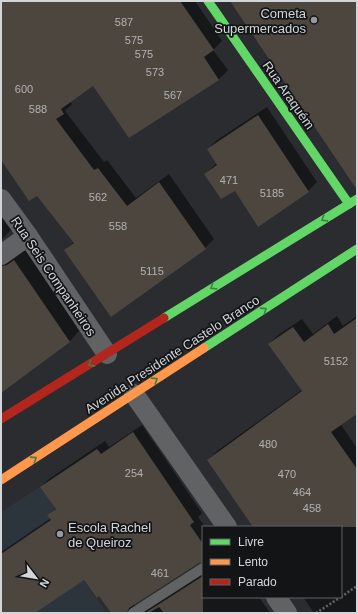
<svg xmlns="http://www.w3.org/2000/svg" width="358" height="614" viewBox="0 0 358 614" font-family="Arial,sans-serif">
	<rect width="100%" height="100%" fill="#2a2c2f"/>
	<polygon fill="#2c343c" points="89,455 75,568 107,613 1,613 1,512"/>
	<g fill="#0007">
		<polygon points="1,1 195,1 222,41 213,50 228,70 219,79 94,84 70,101 72,104 65,111 104,162 107,160 136,198 169,174 214,239 205,248 65,250 74,242 37,194 1,158"/>
		<polygon points="267,107 317,182 308,191 258,225 235,189 205,174 217,163 208,149 217,140"/>
		<polygon points="1,213 12,229 1,240"/>
		<polygon points="1,248 25,250 80,330 70,341 1,392"/>
		<polygon points="337,316 343,326 357,316 357,413 341,425 357,448 357,613 314,613 303,597 341,597 341,527 254,527 208,460 217,451 302,390 269,344 278,335 302,319 313,334"/>
		<polygon points="142,425 202,513 198,517 205,527 203,527 203,561 199,562 135,603 135,608 203,574 203,597 259,597 270,613 112,613 99,595 84,578 34,613 1,613 1,552 51,518 48,515 56,508 41,487 49,479 105,441 109,447"/>
	</g>
	<g fill="#4d463f">
		<polygon points="1,1 180,1 214,50 204,57 219,80 129,138 93,86 61,109 64,114 56,119 94,170 98,168 127,206 159,182 206,249 111,317 64,250 74,243 37,196 29,201 1,160"/>
		<polygon points="230,1 357,1 357,187 355,187"/>
		<polygon points="258,115 309,192 258,227 235,191 221,199 204,174 217,165 207,149"/>
		<polygon points="14,260 70,342 1,393 1,266 7,265"/>
		<polygon points="357,318 357,414 331,432 357,469 357,527 253,527 207,460 302,391 268,344 293,327 304,342 328,324 334,334"/>
		<polygon points="133,432 194,522 190,525 203,544 203,562 199,563 129,608 127,613 111,613 99,596 97,598 84,580 35,613 1,613 1,554 51,520 47,515 56,509 40,487 97,449 101,454"/>
		<polygon points="203,576 203,613 164,613 159,607 149,613 145,613"/>
	</g>
	<g fill="none" stroke-linecap="round" stroke-linejoin="round">
		<g stroke="#646565" stroke-width="2.5" stroke-dasharray="2 2" stroke-linecap="butt">
			<polyline points="341,597 357,586"/>
			<polyline points="316,613 341,597"/>
		</g>
		<polyline stroke="#606263" stroke-width="10" points="133,613 203,568"/>
		<g stroke="#606263" stroke-width="20">
			<polyline points="1,199 28,236 107,354"/>
			<polyline points="1,255 28,236"/>
			<polyline points="134,394 227,527"/>
			<polyline points="276,597 287,613"/>
		</g>
		<g stroke="#63d668" stroke-width="9">
			<polyline points="208,1 349,204"/>
			<polyline points="164,318 357,199"/>
			<polyline points="204,348 357,249"/>
		</g>
		<polyline stroke="#ff974d" stroke-width="9" points="1,480 204,348"/>
		<polyline stroke="#b3261e" stroke-width="9" points="1,419 164,318"/>
	</g>
	<defs><path id="oneway-chevron" d="M-2-3.5L2.5 0L-2 3.5" fill="none" stroke-width="1.6" stroke-linecap="round" stroke-linejoin="round"/></defs>
	<g stroke="#3f7f43">
		<use href="#oneway-chevron" transform="translate(324 219) rotate(148)"/>
		<use href="#oneway-chevron" transform="translate(213 287) rotate(148)"/>
		<use href="#oneway-chevron" transform="translate(264 310) rotate(-33)"/>
		<use href="#oneway-chevron" transform="translate(91 364) rotate(148)"/>
		<use href="#oneway-chevron" transform="translate(155 380) rotate(-33)"/>
		<use href="#oneway-chevron" transform="translate(34 459) rotate(-33)"/>
	</g>
	<g fill="#989a9e" stroke="#121416" stroke-width="1.5">
		<circle cx="314" cy="20" r="4"/>
		<circle cx="60" cy="534" r="4"/>
	</g>
	<g text-anchor="middle" stroke-width="3.5" stroke-linejoin="round" paint-order="stroke">
		<g font-size="11" fill="#b2b2b2">
			<text x="124" y="26">587</text>
			<text x="134" y="44">575</text>
			<text x="144" y="58">575</text>
			<text x="155" y="76">573</text>
			<text x="24" y="93">600</text>
			<text x="173" y="99">567</text>
			<text x="38" y="113">588</text>
			<text x="229" y="184">471</text>
			<text x="272" y="197">5185</text>
			<text x="98" y="201">562</text>
			<text x="118" y="230">558</text>
			<text x="152" y="275">5115</text>
			<text x="336" y="365">5152</text>
			<text x="268" y="448">480</text>
			<text x="134" y="477">254</text>
			<text x="287" y="478">470</text>
			<text x="302" y="496">464</text>
			<text x="312" y="512">458</text>
			<text x="160" y="577">461</text>
		</g>
		<g font-size="13" fill="#d3d6d9" stroke="#121416" text-anchor="end">
			<text x="306" y="18">Cometa<tspan x="306" dy="15">Supermercados</tspan></text>
			<text x="68" y="532" text-anchor="start">Escola Rachel<tspan x="68" dy="15">de Queiroz</tspan></text>
		</g>
		<g font-size="13" fill="#d3d6d9" stroke="#121416">
			<text transform="translate(289 95) rotate(55)" y="5">Rua Araquém</text>
			<text transform="translate(54 276) rotate(56)" y="5">Rua Seis Companheiros</text>
			<text transform="translate(172 354) rotate(-33)" y="5">Avenida Presidente Castelo Branco</text>
		</g>
	</g>
	<rect width="358" height="614" fill="none" stroke="#d3d6d9" stroke-width="4"/>
	<rect x="202" y="526" width="140" height="72" fill="#121416" stroke="#5f6264"/>
	<rect x="210" y="539" width="20" height="6" fill="#63d668" stroke="#5f6264"/>
	<text x="238" y="546" font-size="12" fill="#d3d6d9">Livre</text>
	<rect x="210" y="559" width="20" height="6" fill="#ff974d" stroke="#5f6264"/>
	<text x="238" y="566" font-size="12" fill="#d3d6d9">Lento</text>
	<rect x="210" y="579" width="20" height="6" fill="#b3261e" stroke="#5f6264"/>
	<text x="238" y="586" font-size="12" fill="#d3d6d9">Parado</text>
	<g transform="translate(36 578) rotate(121)" stroke="#121416" stroke-width="3" paint-order="stroke">
	<path d="M0-3L7 15L0 10L-7 15Z" fill="#d3d6d9"/>
	<text y="-6" font-size="11" font-weight="bold" text-anchor="middle" fill="#d3d6d9">N</text>
	</g>
</svg>
